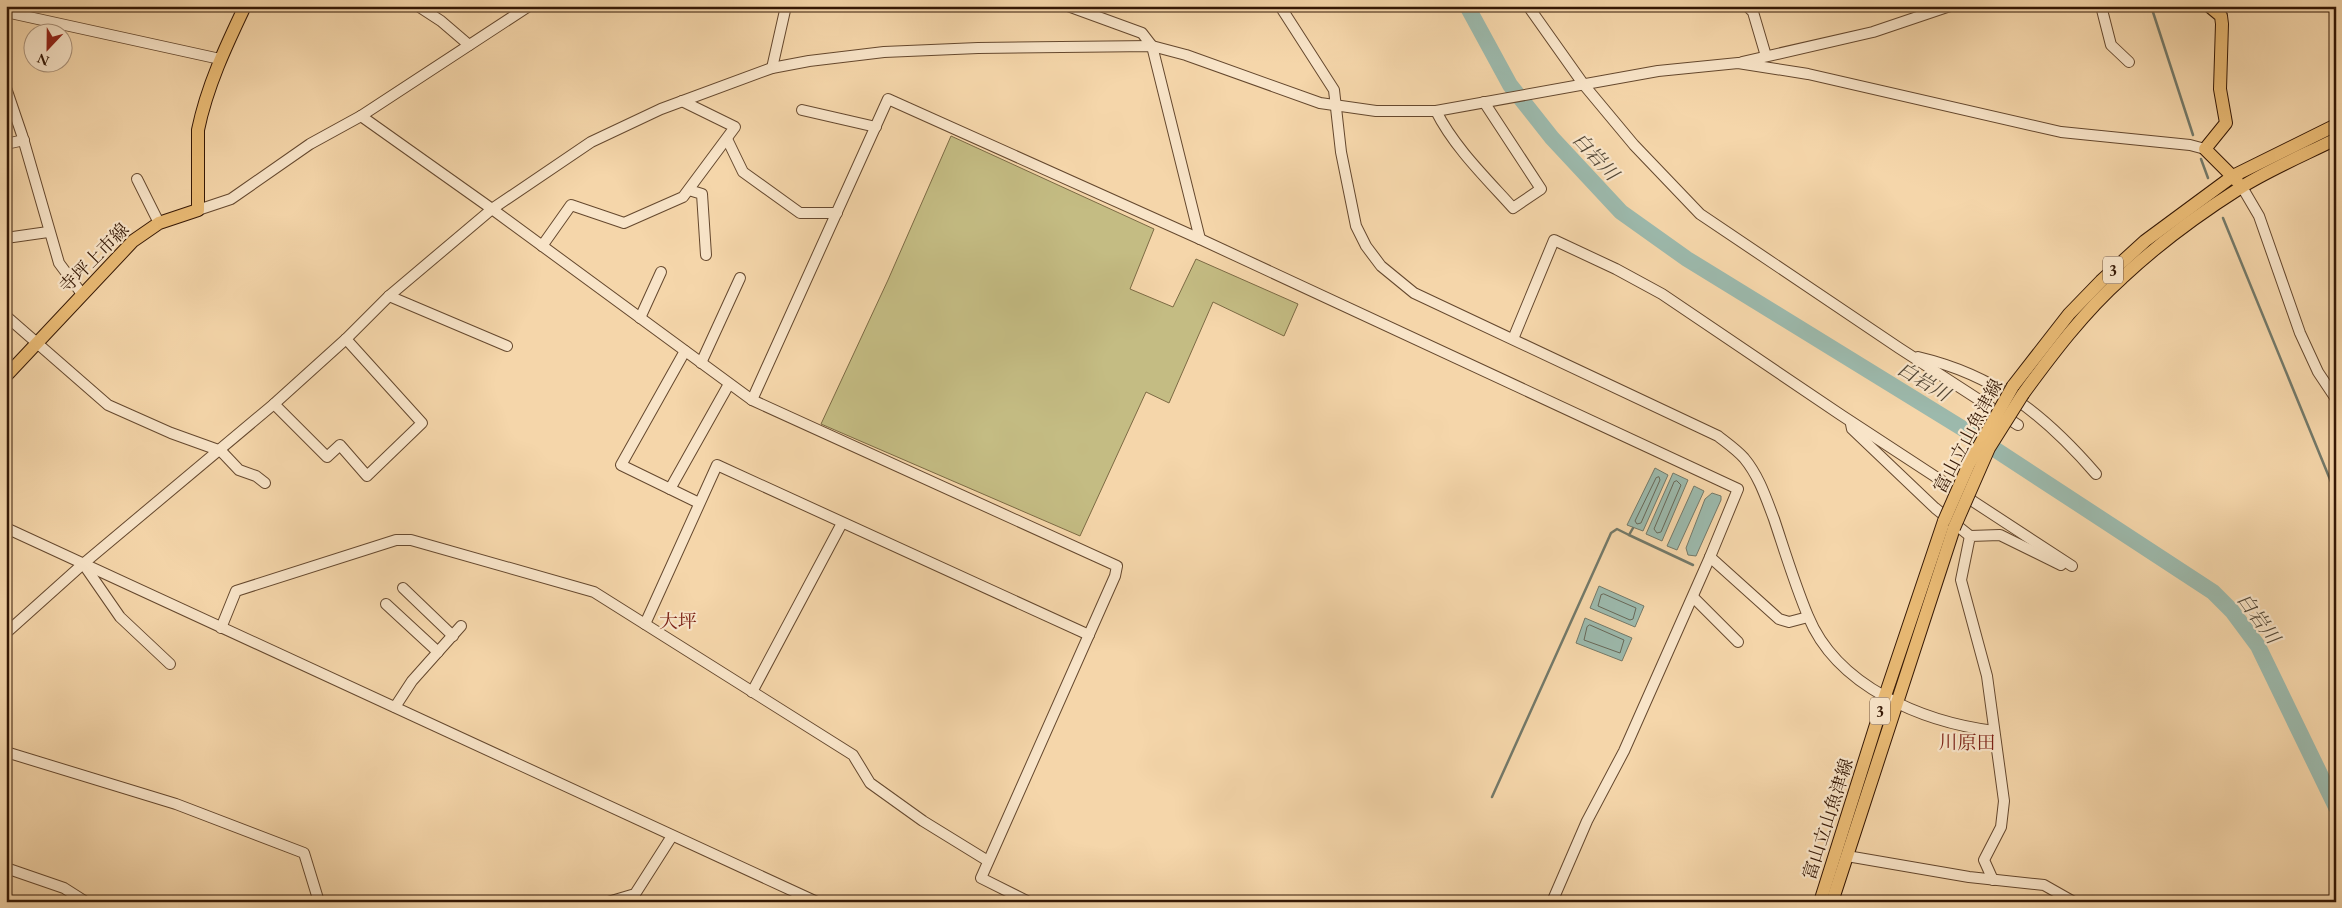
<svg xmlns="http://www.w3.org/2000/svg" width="2342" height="908" viewBox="0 0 2342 908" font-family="'EB Garamond','Noto Serif JP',serif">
	<rect width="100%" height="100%" fill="#f5d6aa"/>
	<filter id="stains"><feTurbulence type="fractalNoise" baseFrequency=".004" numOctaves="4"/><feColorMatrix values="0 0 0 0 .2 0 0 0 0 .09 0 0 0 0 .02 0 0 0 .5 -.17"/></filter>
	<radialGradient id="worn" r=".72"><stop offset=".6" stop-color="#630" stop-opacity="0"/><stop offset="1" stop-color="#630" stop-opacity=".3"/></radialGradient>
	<polygon fill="#c4bc83" stroke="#7c6a44" points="951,136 1154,229 1130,289 1173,307 1196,259 1298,304 1284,336 1213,302 1169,403 1146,392 1080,536 821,424 888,280"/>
	<g fill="#9cb9ac" stroke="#737969">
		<polygon points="1655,468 1668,475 1643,531 1627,525"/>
		<polygon points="1673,473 1688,480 1662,541 1646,534"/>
		<polygon points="1694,486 1704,491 1677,550 1667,546"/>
		<polygon points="1712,493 1721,496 1721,500 1696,556 1688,555 1686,548 1705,499"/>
		<polygon points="1599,586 1644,606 1635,627 1590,608"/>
		<polygon points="1585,618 1632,638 1622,661 1576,643"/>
	</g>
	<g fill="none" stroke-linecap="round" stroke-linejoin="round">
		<g stroke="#686858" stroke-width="1">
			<polygon points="1659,477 1660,480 1641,523 1637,524 1635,521 1656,478"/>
			<polygon points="1677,481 1681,485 1661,532 1657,533 1654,529 1674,482"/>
			<polygon points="1604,594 1636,608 1633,619 1630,620 1598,606 1601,595"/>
			<polygon points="1590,625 1624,640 1620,653 1584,640 1587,627"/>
		</g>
		<g stroke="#737969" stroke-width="2.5">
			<polyline points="2151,6 2193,135"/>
			<polyline points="2201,159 2208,178"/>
			<polyline points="2223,218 2336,494"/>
			<polyline points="1633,528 1629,535 1693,565"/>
			<polyline points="1492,797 1611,533 1617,529 1629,535"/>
		</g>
		<polyline stroke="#9cb9ac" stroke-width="16" points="1467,6 1510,85 1552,138 1621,212 1687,259 1970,433 2213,592 2232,611 2258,646 2336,807"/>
		<defs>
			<g id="minor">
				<polyline points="418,6 441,21 469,45"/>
				<polyline points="1068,6 1142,33 1152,46 1200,239"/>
				<path d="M 1280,6 L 1334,90 L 1341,152 L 1356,226 L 1366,246 L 1381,266 L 1414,293 L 1718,436 C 1727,443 1737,450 1744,458 C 1759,476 1766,498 1774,519 C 1785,552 1795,585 1808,616 C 1837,687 1923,722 1994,731"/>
				<polyline points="1528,6 1584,85 1634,145 1700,214 1899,348 2018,425"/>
				<polyline points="1747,6 1753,12 1766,56"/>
				<polyline points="2101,6 2111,45 2129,62"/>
				<polyline points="6,12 220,59"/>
				<polyline points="1742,62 1873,32 1950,6"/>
				<polyline points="772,68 786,6"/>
				<polyline points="6,88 22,135 59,263 82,294"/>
				<polyline points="802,110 876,127"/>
				<path d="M 1436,111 C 1454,147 1486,178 1513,208 L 1541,189 L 1484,102"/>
				<polyline points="361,116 492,209 752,400 1117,566 1115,576 981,878 1029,902"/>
				<polyline points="727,139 743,172 800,213 837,213"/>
				<polyline points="6,144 24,140"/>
				<polyline points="137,179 159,223"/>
				<polyline points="2242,187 2259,216 2300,333 2318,372 2336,399"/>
				<polyline points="689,190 702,194 706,255"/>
				<polyline points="198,210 231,199 310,144 361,116 529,6"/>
				<polyline points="6,238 48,232"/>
				<polyline points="542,246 571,205 624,223 683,197 735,127 682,101"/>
				<polyline points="389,296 507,346"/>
				<polyline points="6,316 108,405 171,433 221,451 239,470 256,476 265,483"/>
				<polyline points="640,318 661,272"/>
				<polyline points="1513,339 1554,240 1616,269 1662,294 1841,415 2072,566"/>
				<polyline points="685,351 621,465 699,503"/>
				<path d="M 1918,357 C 1995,375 2045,415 2096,474"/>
				<polyline points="701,363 740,278"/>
				<polyline points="752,400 888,99 1200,239 1738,489 1710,557 1624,751 1587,821 1552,902"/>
				<polyline points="274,404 327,457 340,445 367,476 422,423 346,339"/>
				<polyline points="1851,424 1852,429 1935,508 1970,536"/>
				<polyline points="670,489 729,384"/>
				<polyline points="6,528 817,902"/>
				<polyline points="1710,557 1779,619 1789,622 1808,617"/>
				<polyline points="84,565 120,617 170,664"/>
				<polyline points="403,588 453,636"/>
				<polyline points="1693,597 1738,642"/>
				<polyline points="386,604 438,652"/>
				<polyline points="645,624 717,465 1089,635"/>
				<polyline points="221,628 236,591 396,540 411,540 594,592 853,755 870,783 923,821 988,861"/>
				<polyline points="6,633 83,564 274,404 346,339 389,296 492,209 591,142 661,109 772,68 809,61 884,52 978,48 1152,46 1186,55 1320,103 1376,111 1436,111 1658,71 1738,63 1808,74 2061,132 2190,145 2205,149"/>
				<polyline points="752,692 842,523"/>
				<polyline points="395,707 412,681 461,626"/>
				<polyline points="6,752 176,804 304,853 319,902"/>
				<polyline points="1847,856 1969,877 2044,885 2074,902"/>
				<polyline points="6,868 64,888 86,902"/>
				<polyline points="1993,880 1984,860 2001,827 2004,801 1987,676 1961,580 1970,536 2000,535 2061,565"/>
				<polyline points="608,902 635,894 672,836"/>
			</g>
			<g id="major">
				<polyline points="2209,6 2221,16 2222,24 2220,89 2226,123 2205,149 2237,181"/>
				<path d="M 6,376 L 133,241 L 159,223 L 198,210 L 198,130 C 207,86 226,46 245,6"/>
				<polyline points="2013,386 2069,314 2101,281 2145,241 2233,176 2336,125"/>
				<path d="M 2023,394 C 2053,353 2084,312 2122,278 C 2158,244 2199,214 2240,188 C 2270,169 2304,155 2336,139"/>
				<polyline points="1820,902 1885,696 1944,521"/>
				<polyline points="1832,902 1954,528"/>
			</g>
		</defs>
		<use href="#minor" stroke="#65482e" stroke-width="12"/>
		<use href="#major" stroke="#351805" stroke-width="14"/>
		<use href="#minor" stroke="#f8e4c8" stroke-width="10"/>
		<use href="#major" stroke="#eabb75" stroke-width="12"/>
		<defs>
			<g id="major-bridge">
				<polyline points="1944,521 1969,464 2013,386"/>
				<polyline points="1954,528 1989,448 2023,394"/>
			</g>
		</defs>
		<use href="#major-bridge" stroke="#351805" stroke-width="14" stroke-linecap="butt"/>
		<use href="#major-bridge" stroke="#eabb75" stroke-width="12"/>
	</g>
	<g text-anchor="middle" stroke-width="4.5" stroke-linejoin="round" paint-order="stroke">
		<g fill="#f8e4c8" stroke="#705540" stroke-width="1">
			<rect x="2103" y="256.5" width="20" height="27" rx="4"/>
			<rect x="1870" y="697.5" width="20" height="27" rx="4"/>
		</g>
		<g font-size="16" font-weight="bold" fill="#351805">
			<text x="2113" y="276">3</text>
			<text x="1880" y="717">3</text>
		</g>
		<g font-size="18" fill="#351805" stroke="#f8e4c8">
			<text transform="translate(94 258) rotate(-45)" y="6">寺坪上市線</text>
			<text transform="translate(1968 436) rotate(-62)" y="6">富山立山魚津線</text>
			<text transform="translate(1828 819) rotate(-72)" y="6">富山立山魚津線</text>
		</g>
		<g font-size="19" font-style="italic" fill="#544837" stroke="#f8e4c8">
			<text transform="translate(1596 156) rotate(47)" y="7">白岩川</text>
			<text transform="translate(1924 381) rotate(31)" y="7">白岩川</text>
			<text transform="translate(2259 618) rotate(54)" y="7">白岩川</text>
		</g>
		<g font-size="19" fill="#7a1f14" stroke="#f8e4c8">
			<text x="678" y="628">大坪</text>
			<text x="1967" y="749">川原田</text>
		</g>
	</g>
	<rect width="2342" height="908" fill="none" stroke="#f5d6aa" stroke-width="25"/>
	<rect x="8" y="8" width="2327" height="893" fill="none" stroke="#351805" stroke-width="2.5"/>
	<rect x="12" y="12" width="2317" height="883" fill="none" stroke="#351805"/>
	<g transform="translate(48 48) rotate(202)"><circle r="24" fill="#f8e4c8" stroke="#aa927a"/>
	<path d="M0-4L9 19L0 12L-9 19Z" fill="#8f2418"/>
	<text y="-8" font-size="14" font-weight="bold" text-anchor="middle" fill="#351805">N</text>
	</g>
	<rect width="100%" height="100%" filter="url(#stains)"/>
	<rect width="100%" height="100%" fill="url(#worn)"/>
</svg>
